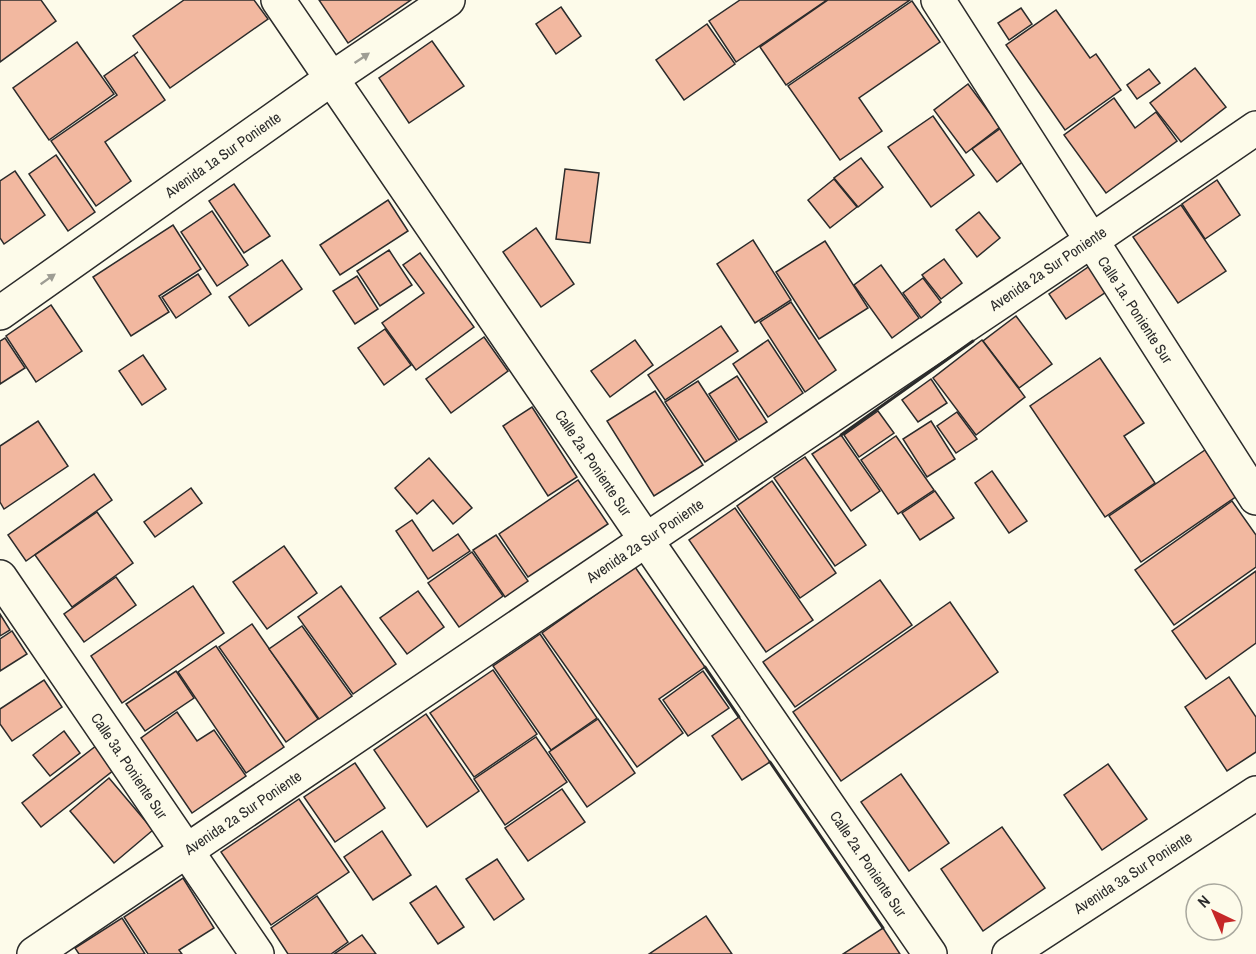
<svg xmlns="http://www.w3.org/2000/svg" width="1256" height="954" viewBox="0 0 1256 954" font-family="'Archivo Narrow',sans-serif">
	<rect width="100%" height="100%" fill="#fdfbea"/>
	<g fill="#f2b8a0" stroke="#2b2b2b" stroke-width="1.5">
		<polygon points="0,0 41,0 56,21 0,62"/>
		<polygon points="184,0 254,0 268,19 170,88 133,36"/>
		<polygon points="319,0 411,0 348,43"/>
		<polygon points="740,0 827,0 736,62 709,21"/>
		<polygon points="828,0 910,0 786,85 760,47"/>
		<polygon points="912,1 940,42 859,98 882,131 840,160 788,86"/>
		<polygon points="561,7 581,36 556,54 536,24"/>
		<polygon points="1021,8 1032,24 1009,40 998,23"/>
		<polygon points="1056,10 1090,58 1096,54 1121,90 1065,130 1006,45"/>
		<polygon points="707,24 735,64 684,100 656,60"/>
		<polygon points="432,41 464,86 409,123 379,78"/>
		<polygon points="77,42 114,94 49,140 13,88"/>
		<polygon points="138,52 134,55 165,100 105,142 131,181 96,206 51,141 117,95 104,76"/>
		<polygon points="1195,68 1226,107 1181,142 1150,103"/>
		<polygon points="1149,69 1160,83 1137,99 1127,85"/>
		<polygon points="968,84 1000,127 966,153 934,110"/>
		<polygon points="1114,98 1135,128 1156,112 1177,141 1106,193 1064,135"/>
		<polygon points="933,116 974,175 931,207 888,147"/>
		<polygon points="1001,128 1025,160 997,182 972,149"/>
		<polygon points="56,155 95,212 68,231 29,174"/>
		<polygon points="861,158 883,187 858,207 834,178"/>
		<polygon points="565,169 599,173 590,243 556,239"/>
		<polygon points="15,171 45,215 4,244 0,238 0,181"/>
		<polygon points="834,179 857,207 830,228 808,200"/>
		<polygon points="1217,180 1240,215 1205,239 1182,204"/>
		<polygon points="234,184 270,236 244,253 209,201"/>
		<polygon points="388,200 408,231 340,275 320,245"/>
		<polygon points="1181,205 1226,271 1178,303 1133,237"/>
		<polygon points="212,211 248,265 217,286 181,232"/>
		<polygon points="979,212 1000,238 977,257 956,230"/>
		<polygon points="173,225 201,269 159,296 169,312 131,336 93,277"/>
		<polygon points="536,228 574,284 541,307 503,252"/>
		<polygon points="753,240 791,300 755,323 717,264"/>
		<polygon points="825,241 868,308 819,339 776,272"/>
		<polygon points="389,250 412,285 380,306 357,271"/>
		<polygon points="420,253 474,327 416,370 382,323 424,293 403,265"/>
		<polygon points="944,259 962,283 941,299 922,275"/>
		<polygon points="282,260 302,289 249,326 229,297"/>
		<polygon points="1094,263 1112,288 1066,319 1049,294"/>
		<polygon points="881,265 919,318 892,338 854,285"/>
		<polygon points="198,274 211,294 176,318 162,297"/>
		<polygon points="357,276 378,309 355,324 333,291"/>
		<polygon points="923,278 941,302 921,318 903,293"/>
		<polygon points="791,302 836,370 805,392 760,322"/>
		<polygon points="51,305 82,351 36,382 6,336"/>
		<polygon points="1016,316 1052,364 1019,388 983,341"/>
		<polygon points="721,326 738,351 665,400 648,375"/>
		<polygon points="385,329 411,365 384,385 358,348"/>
		<polygon points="484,337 508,371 451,413 426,379"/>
		<polygon points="5,338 25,368 0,384 0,341"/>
		<polygon points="635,340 653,365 610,397 591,371"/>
		<polygon points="768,340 803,393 768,417 733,364"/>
		<polygon points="982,340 1025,397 976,435 933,378"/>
		<polygon points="143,355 166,389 142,405 119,371"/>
		<polygon points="1100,358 1144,423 1124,436 1155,483 1105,517 1030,406"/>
		<polygon points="737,376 767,422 739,440 709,394"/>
		<polygon points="931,379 947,403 918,422 902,400"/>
		<polygon points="698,381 737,441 705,462 665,402"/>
		<polygon points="655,391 703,465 654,496 607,421"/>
		<polygon points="532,407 577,477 548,496 503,426"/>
		<polygon points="878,411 894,433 859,457 844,435"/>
		<polygon points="957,412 977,439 956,453 937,426"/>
		<polygon points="38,421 68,466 4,509 0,502 0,446"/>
		<polygon points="931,421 955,459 927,477 903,439"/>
		<polygon points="841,435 880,491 851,511 812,454"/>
		<polygon points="896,436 934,490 898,514 861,460"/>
		<polygon points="1205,450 1237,496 1141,562 1109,516"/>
		<polygon points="805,457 866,545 835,566 774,478"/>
		<polygon points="429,458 472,508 453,524 433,500 417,514 395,488"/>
		<polygon points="992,471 1027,521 1009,533 975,483"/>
		<polygon points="94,474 112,500 26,561 8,535"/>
		<polygon points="578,480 608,524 528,577 499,534"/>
		<polygon points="772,481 836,573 800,598 737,506"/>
		<polygon points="191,488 202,503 155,537 144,522"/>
		<polygon points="935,491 954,518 920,540 902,513"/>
		<polygon points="1232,501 1256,535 1256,567 1174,625 1135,570"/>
		<polygon points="735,508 813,620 766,652 689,540"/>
		<polygon points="97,512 133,563 72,607 35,555"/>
		<polygon points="412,520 433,551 458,534 470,551 428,579 396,531"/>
		<polygon points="496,535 528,581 505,597 473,550"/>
		<polygon points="284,546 317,593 267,629 233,582"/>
		<polygon points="472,552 503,596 459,627 428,583"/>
		<polygon points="635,567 705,667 659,699 683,733 637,767 542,633"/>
		<polygon points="1256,571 1256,643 1206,679 1172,631"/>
		<polygon points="116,577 136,605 84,642 64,614"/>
		<polygon points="880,580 912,625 795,707 763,662"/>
		<polygon points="193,586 224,633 122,703 91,656"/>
		<polygon points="341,586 396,664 353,694 298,617"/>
		<polygon points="418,591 444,627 407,654 380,618"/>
		<polygon points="950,602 998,672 841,781 793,712"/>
		<polygon points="0,614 10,630 0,636"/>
		<polygon points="252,624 318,719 286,742 219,647"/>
		<polygon points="302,626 352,696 319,719 269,649"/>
		<polygon points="12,631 27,654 0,671 0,639"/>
		<polygon points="540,634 597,718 551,750 493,666"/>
		<polygon points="216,646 284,747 246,773 178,672"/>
		<polygon points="493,670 537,734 474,777 430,713"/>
		<polygon points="176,671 194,698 145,731 126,704"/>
		<polygon points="703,671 729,708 688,736 663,700"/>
		<polygon points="1229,677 1256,717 1256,752 1227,771 1185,707"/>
		<polygon points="44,680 62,707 12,741 0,724 0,709"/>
		<polygon points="177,712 197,741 214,730 246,776 192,813 141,738"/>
		<polygon points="426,714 479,791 427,827 374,750"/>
		<polygon points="739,717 770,762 742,780 712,736"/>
		<polygon points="598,719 635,773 587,807 549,752"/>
		<polygon points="64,731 80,753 50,776 33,755"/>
		<polygon points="536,737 567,782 505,825 474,779"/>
		<polygon points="101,742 119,766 41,827 22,803"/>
		<polygon points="355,763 385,808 335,842 304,797"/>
		<polygon points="1108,764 1147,819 1102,850 1064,795"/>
		<polygon points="901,774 949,843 909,871 861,802"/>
		<polygon points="109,778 153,830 114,863 70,811"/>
		<polygon points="562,789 585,822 528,861 505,828"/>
		<polygon points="299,799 349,872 271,925 221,852"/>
		<polygon points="1002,827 1045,888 983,931 941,869"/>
		<polygon points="382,831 411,875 373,900 344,857"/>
		<polygon points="497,859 524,899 494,920 466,879"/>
		<polygon points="183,878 214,928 179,950 182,954 148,954 124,917"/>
		<polygon points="436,886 464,927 438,944 410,903"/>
		<polygon points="317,896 348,942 331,954 288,954 271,928"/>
		<polygon points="706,916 732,954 649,954"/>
		<polygon points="122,918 145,954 79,954 75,948"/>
		<polygon points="883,928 900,954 843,954"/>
		<polygon points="362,935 376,954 334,954"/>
	</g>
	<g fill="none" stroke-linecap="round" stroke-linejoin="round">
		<defs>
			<g id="minor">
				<polyline points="278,0 646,540 930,954"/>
				<polyline points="938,0 1256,498"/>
				<polyline points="0,313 331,79 448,0"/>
				<polyline points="0,577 257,954"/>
				<polyline points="34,954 646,540 1091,241 1256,128"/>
				<polyline points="1009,954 1256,793"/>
			</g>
		</defs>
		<use href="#minor" stroke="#2b2b2b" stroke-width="36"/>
		<use href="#minor" stroke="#fdfbea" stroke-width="33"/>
		<g stroke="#2b2b2b" stroke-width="3">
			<polyline points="841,435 973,341"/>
			<polyline points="705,667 739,717"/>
			<polyline points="770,762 883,928"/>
		</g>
	</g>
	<defs><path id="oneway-solid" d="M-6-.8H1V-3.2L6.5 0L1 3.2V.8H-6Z" transform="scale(1.5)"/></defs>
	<g fill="#9e9d94">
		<use href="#oneway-solid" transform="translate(362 58) rotate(-34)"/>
		<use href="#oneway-solid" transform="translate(48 279) rotate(-35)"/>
	</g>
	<g text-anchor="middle" stroke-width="4.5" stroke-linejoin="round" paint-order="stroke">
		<g font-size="15" fill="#2b2b2b" stroke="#fdfbea">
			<text transform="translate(223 155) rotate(-35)" y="5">Avenida 1a Sur Poniente</text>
			<text transform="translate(1048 269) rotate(-34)" y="5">Avenida 2a Sur Poniente</text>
			<text transform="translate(1135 310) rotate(57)" y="5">Calle 1a. Poniente Sur</text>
			<text transform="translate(593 463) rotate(56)" y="5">Calle 2a. Poniente Sur</text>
			<text transform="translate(645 541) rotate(-34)" y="5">Avenida 2a Sur Poniente</text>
			<text transform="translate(129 766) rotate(56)" y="5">Calle 3a. Poniente Sur</text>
			<text transform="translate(243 813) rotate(-34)" y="5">Avenida 2a Sur Poniente</text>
			<text transform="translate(868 864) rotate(56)" y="5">Calle 2a. Poniente Sur</text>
			<text transform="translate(1133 873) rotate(-33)" y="5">Avenida 3a Sur Poniente</text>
		</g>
	</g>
	<g transform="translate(1214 912) rotate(316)"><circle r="28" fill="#fdfbea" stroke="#a9a89e" stroke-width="1.5"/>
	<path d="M0-4.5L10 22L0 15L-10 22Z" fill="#c62828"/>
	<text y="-9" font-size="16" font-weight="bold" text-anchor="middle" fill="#2b2b2b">N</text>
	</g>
</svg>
